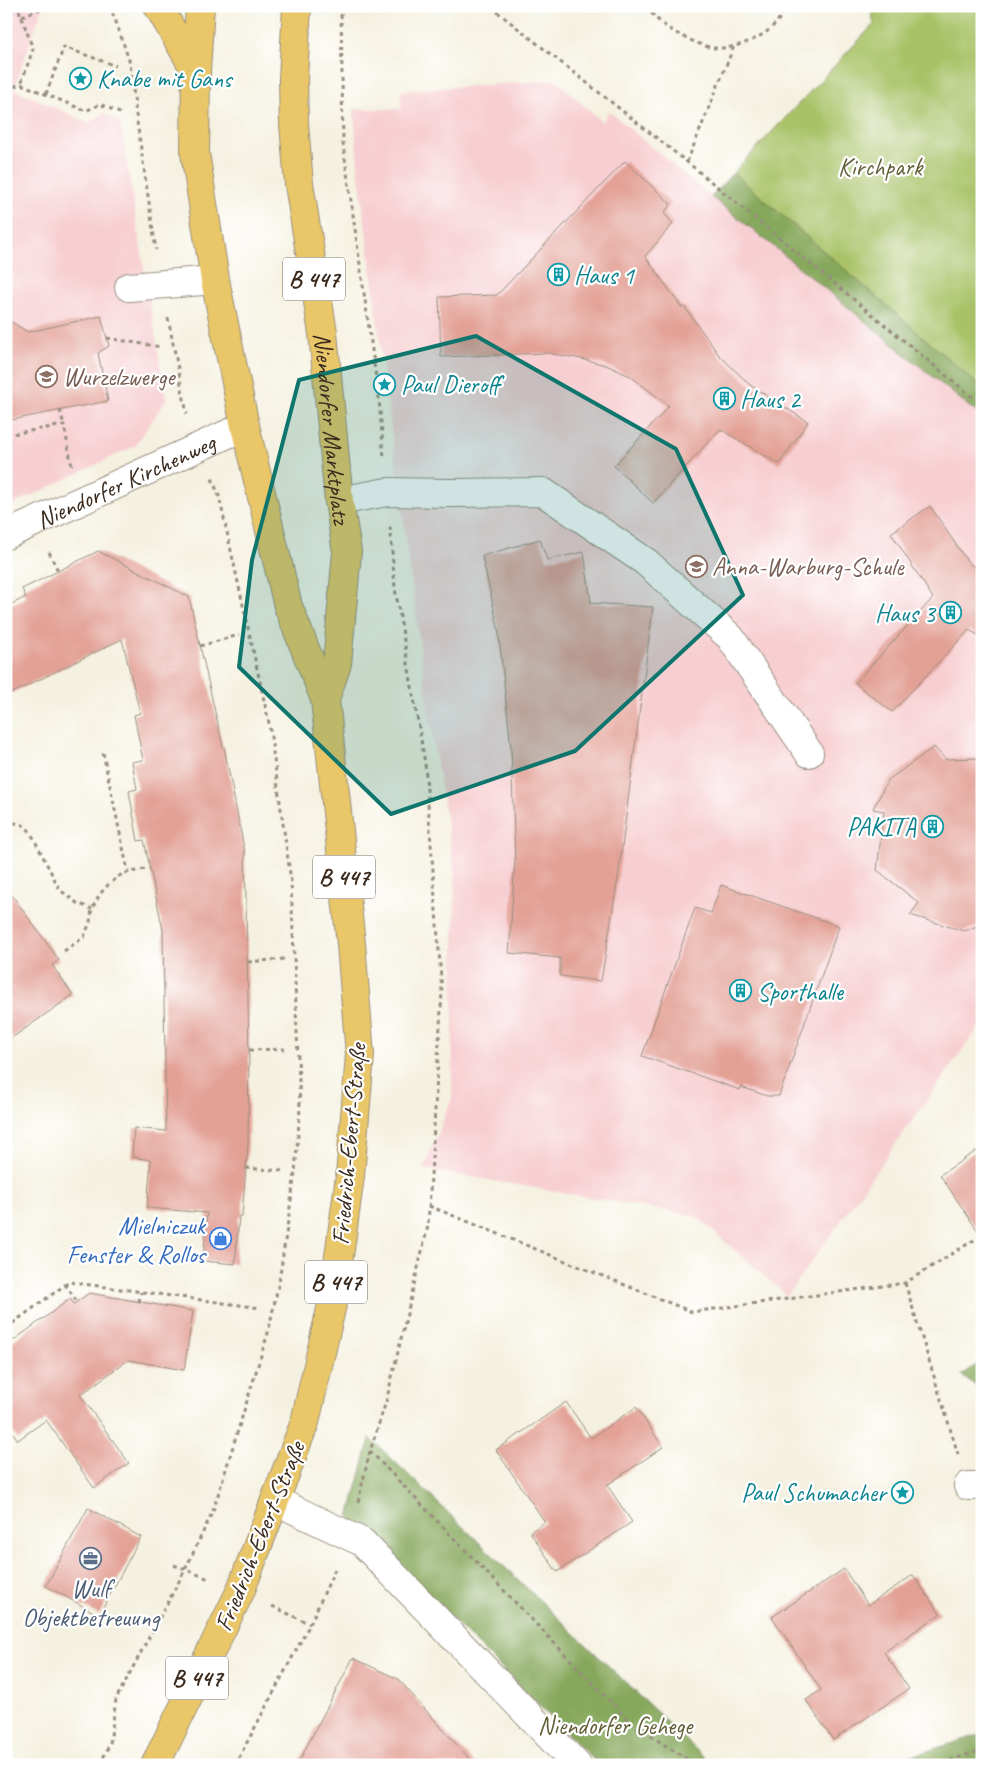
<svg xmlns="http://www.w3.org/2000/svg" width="988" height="1771" viewBox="0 0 988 1771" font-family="Caveat,sans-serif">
	<rect width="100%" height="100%" fill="#fff"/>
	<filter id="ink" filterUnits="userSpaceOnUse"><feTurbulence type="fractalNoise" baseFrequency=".02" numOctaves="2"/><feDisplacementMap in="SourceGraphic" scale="10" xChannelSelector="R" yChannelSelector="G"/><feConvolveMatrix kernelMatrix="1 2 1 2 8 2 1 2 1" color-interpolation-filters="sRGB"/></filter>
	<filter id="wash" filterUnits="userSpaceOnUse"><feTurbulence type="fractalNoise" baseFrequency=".0096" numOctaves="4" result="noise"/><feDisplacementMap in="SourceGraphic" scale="20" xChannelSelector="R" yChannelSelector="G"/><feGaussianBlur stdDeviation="1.12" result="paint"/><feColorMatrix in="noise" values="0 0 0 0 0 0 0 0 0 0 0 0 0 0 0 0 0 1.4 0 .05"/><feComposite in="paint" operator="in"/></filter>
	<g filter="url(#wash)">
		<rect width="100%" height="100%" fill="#f5f1e0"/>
		<g fill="#f7cfd2">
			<polygon points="6,6 43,6 14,89 89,123 104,113 120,122 166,400 135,446 6,508"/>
			<polygon points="556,80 602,122 609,111 711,197 751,228 982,417 982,1023 787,1296 696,1216 424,1169 452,1098 455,875 429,714 389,413 358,168 354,109 401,109 401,91"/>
		</g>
		<polygon fill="#a9c267" stroke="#727642" points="870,6 982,6 982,388 733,173 874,24"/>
		<g fill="#86a85c" stroke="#60693d">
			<polygon points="733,173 982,388 982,417 751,228 711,197"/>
			<polygon points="982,1361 982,1391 962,1375"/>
			<polygon points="370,1438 712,1765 599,1765 349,1517"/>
			<polygon points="982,1734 982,1765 882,1765"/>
		</g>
		<g id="blocks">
			<g fill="#e3a196">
				<polygon points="625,161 671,204 664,213 673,224 645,256 682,308 684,306 719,355 750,385 808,422 779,464 720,429 653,503 614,466 669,406 630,376 606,365 582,359 547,353 441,357 439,297 497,295"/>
				<polygon points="101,316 109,346 98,353 108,401 6,421 6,319 28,332"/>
				<polygon points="930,506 967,561 982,574 982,637 969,630 892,712 855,683 933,598 891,533"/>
				<polygon points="540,539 547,560 584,552 591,603 653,607 618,878 601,981 560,976 560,958 509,953 515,860 511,748 498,627 482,556"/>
				<polygon points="98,551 189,597 223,747 224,747 245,853 249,1050 248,1144 242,1216 239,1216 235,1264 203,1261 207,1213 147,1208 151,1160 132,1157 134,1128 166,1131 163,930 144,840 138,841 129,791 137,789 132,762 143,760 134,715 140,713 122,639 6,696 6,607 26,597 22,589"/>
				<polygon points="934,747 945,759 982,758 982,924 964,931 910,915 919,903 877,870 884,811 873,809 888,780"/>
				<polygon points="721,885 839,926 779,1096 767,1096 741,1087 740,1090 642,1056 695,908 711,913"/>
				<polygon points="6,887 59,960 52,965 73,995 6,1042"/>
				<polygon points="982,1147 982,1237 940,1175"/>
				<polygon points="89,1293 193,1311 184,1370 128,1360 80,1395 129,1463 94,1488 46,1420 18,1440 6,1423 6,1346 70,1299 74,1304"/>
				<polygon points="566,1402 591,1438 636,1407 663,1447 607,1485 632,1522 557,1572 530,1532 545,1522 496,1450"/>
				<polygon points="88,1508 141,1537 99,1615 46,1586"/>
				<polygon points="844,1569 868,1605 913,1575 940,1614 884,1652 909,1689 833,1740 806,1700 821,1690 772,1617"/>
				<polygon points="353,1658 398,1679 475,1765 297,1765"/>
			</g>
		</g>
	</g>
	<g filter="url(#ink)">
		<use href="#blocks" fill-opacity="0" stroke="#988e7f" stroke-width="1"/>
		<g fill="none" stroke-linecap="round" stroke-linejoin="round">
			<defs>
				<g id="minor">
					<polyline points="129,287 215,280"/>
					<polyline points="339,501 387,492 450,493 543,492 646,562 730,637 809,753"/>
					<path id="s1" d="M 6,535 L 245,426"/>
					<polyline points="968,1486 982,1486"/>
					<polyline points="276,1501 362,1542 577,1765"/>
				</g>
				<g id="major">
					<polyline points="158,6 196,71"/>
					<path id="s2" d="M 297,6 L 293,79 L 294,124 L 299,184 L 323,333 L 339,501 L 347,552 L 337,664 L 325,699"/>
					<polyline points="155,1765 240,1592 305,1422 333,1300 350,1176 360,1055 351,944 325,699 288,606 245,426 215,280 195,153 196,71 200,6"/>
				</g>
			</defs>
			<use href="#minor" stroke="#988e7f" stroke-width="30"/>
			<use href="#major" stroke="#988e7f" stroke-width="30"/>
			<g stroke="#988e7f" stroke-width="3" stroke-dasharray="4 4" stroke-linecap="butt">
				<polyline points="109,6 115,19 130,63 136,115 156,250"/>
				<polyline points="341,6 343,144 379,399 384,458"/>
				<polyline points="483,6 497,6"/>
				<path d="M 647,6 C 654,19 669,30 682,36 C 693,41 705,48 718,48 C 734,49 763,38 774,25 C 779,20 783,13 787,6"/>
				<polyline points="491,7 687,162 982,405"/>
				<polyline points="341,8 367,9 450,6"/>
				<polyline points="19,10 33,49 21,84"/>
				<polyline points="22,16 48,6"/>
				<polyline points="6,89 21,84 86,111 100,104 122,114"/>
				<polyline points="46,94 64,47 116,66"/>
				<polyline points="687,162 734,46"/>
				<polyline points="168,318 187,414"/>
				<polyline points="107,338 161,347"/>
				<polyline points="60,410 64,425"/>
				<polyline points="6,435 64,425 72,467"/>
				<polyline points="49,552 58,571"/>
				<polyline points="200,646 239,635"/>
				<polyline points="103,753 128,871"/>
				<path d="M 13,823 C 22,823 26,826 31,833 L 60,890 L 77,903 L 92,909"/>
				<polyline points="64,951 84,937 90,922 92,909 100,894 108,885 122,874 150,868"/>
				<polyline points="248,962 284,959"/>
				<polyline points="249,1050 289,1049"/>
				<polyline points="246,1168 284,1171"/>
				<polyline points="429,1206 692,1312 905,1283 982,1235"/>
				<polyline points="905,1283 958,1454"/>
				<polyline points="65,1284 77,1302"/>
				<polyline points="139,1302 141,1292"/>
				<polyline points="6,1328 69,1282 261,1308"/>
				<polyline points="370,1451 631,1723 696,1765"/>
				<polyline points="358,1502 370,1451 386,1402 428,1226 442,992 425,763 395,588 390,526"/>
				<polyline points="174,1565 209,1579"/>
				<polyline points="272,1606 310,1624"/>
				<polyline points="100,1765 110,1743 116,1699 185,1570 213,1511 268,1333 279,1282 295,1173 300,1108 291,881 269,723 219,496 212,478"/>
				<polyline points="235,1765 310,1624 336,1567"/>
				<polyline points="935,1765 982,1750"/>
			</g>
			<use href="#minor" stroke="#fff" stroke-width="28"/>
			<use href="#major" stroke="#e9c769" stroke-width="28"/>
		</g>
	</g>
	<path fill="#0f766e" fill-opacity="0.2" stroke="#0f766e" stroke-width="4" stroke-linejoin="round" d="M 476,336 L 676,449 L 743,595 L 575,751 L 391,814 L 239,667 L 252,560 L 299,380 Z"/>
	<defs>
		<symbol id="sight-ring" viewBox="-11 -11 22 22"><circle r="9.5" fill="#fff" stroke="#0f9aa8" stroke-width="1.5"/><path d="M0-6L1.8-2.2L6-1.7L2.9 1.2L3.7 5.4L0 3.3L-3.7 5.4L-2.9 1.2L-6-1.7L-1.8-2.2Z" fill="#0f9aa8"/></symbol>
		<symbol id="building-ring" viewBox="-11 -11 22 22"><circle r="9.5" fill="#fff" stroke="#0f9aa8" stroke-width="1.5"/><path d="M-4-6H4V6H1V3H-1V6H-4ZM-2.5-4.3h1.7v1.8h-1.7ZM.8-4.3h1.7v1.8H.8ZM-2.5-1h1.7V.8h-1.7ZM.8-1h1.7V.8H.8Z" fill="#0f9aa8"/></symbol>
		<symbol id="school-ring" viewBox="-11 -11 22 22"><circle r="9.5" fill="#fff" stroke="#8d6e63" stroke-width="1.5"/><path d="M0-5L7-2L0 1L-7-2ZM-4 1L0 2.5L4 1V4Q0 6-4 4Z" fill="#8d6e63"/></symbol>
		<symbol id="shop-ring" viewBox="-11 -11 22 22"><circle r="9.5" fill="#fff" stroke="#3f7fe0" stroke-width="1.5"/><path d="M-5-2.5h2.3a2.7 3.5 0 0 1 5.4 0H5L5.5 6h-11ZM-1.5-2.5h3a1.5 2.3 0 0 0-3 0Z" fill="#3f7fe0"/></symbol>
		<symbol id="office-ring" viewBox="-11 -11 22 22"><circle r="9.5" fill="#fff" stroke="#5c6f8a" stroke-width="1.5"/><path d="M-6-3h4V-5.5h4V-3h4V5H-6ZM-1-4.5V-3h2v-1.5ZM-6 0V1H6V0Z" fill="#5c6f8a"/></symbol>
	</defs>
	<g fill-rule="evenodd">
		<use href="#sight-ring" x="68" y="66" width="25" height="25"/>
		<use href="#building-ring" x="546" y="262" width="25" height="25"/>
		<use href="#school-ring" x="34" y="364" width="25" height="25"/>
		<use href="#sight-ring" x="372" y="372" width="25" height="25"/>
		<use href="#building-ring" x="712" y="386" width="25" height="25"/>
		<use href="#school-ring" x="684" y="554" width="25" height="25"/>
		<use href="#building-ring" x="938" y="600" width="25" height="25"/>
		<use href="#building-ring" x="920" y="814" width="25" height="25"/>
		<use href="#building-ring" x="728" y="978" width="25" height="25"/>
		<use href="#shop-ring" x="208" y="1226" width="25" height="25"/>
		<use href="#sight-ring" x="890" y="1480" width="25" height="25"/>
		<use href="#office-ring" x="78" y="1546" width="25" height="25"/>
	</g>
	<g text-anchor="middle" stroke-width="4.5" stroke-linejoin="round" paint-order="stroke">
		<g fill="#fff" stroke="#766a62" stroke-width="1">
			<rect x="283" y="257.5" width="62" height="43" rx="4"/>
			<rect x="313" y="855.5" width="62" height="43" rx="4"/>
			<rect x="305" y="1260.5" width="62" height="43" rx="4"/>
			<rect x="166" y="1656.5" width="62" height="43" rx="4"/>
		</g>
		<g font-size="24" font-weight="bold" fill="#3b2a1e">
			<text x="314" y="287">B 447</text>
			<text x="344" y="885">B 447</text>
			<text x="336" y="1290">B 447</text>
			<text x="197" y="1686">B 447</text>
		</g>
		<g font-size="25" fill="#0d838f" stroke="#fff" text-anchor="start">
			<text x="97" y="87">Knabe mit Gans</text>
			<text x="574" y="284">Haus 1</text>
			<text x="401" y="393">Paul Dieroff</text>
			<text x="740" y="408">Haus 2</text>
			<text x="935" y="622" text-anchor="end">Haus 3</text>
			<text x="916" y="835" text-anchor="end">PAKITA</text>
			<text x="757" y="1000">Sporthalle</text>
			<text x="886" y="1501" text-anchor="end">Paul Schumacher</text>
		</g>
		<g font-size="25" fill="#625f38" stroke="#fff">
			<text x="880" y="175">Kirchpark</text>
			<text x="615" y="1734">Niendorfer Gehege</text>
		</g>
		<g font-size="25" fill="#785e54" stroke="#fff" text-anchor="start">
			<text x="63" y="385">Wurzelzwerge</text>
			<text x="712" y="575">Anna-Warburg-Schule</text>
		</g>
		<g font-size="25" fill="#3b2a1e" stroke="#fff">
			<text dy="9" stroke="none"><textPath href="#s2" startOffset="425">Niendorfer Marktplatz</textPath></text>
			<text dy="9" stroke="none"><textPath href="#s1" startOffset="131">Niendorfer Kirchenweg</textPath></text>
			<text transform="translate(348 1144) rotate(-85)" y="9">Friedrich-Ebert-Straße</text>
			<text transform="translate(259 1536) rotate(-68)" y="9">Friedrich-Ebert-Straße</text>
		</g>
		<g font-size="25" fill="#366cbe" stroke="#fff" text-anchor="end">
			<text x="205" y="1234">Mielniczuk<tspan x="205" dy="29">Fenster &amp; Rollos</tspan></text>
		</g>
		<g font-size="25" fill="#4e5e75" stroke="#fff">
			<text x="91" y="1597">Wulf<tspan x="91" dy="29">Objektbetreuung</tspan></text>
		</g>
	</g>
	<rect width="988" height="1771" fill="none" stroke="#fff" stroke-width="25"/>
</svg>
